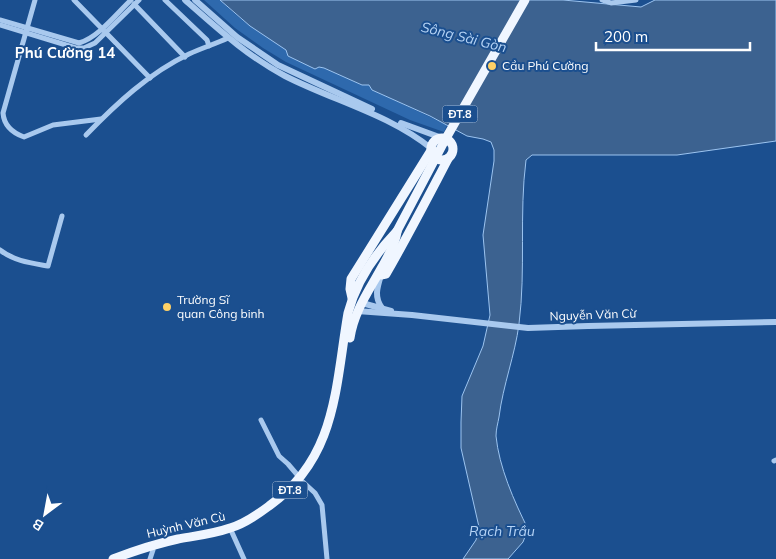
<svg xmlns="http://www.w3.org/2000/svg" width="776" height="559" viewBox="0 0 776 559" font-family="Mulish,sans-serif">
	<rect width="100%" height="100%" fill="#1b4f8f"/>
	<path fill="#2e69ad" d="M 204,0 L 220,0 C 264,43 307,60 362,85 L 369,85 L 373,90 L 447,125 L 444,132 L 410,120 L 286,62 L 263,48 L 235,28 Z"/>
	<path fill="#3c6290" stroke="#9cc4f0" d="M 220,0 L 563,0 L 641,7 L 655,0 L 776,0 L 776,141 L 677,155 L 532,155 L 526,160 C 519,214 526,269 519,324 C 515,355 503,385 499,417 C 498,423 496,429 496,436 C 499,467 514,501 528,529 L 523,542 L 508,559 L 463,559 L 476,540 L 479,527 L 461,448 L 461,422 L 462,396 L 483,346 L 490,315 L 483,235 L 494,161 L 494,150 L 491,142 L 483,139 L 467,136 L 430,116 L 372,90 L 369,85 L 362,85 L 324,68 L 319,67 L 315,69 L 288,56 L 286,50 L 250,26 Z"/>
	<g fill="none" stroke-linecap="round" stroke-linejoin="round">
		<g stroke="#a9c9ee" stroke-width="5">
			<path d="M 35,0 L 3,113 C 4,126 13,133 24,137 L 53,125 L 101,119"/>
			<polyline points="74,0 150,78"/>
			<polyline points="165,0 207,40 209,46"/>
			<polyline points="602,0 611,3 636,0"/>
			<polyline points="134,4 185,57"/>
			<path d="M 0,20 L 79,43 C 99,37 116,14 131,0"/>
			<polyline points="0,25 76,48 84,48 95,43 139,0"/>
			<path d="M 86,135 C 116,104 149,73 189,54 C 202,48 215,44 228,38"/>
			<path d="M 0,250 C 14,261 31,263 48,266 L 62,216"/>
			<polyline points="261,420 279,456 288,464 300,478"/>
			<polyline points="774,461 776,460"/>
			<polyline points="303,482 315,493 322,505 327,559"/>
			<polyline points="230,528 244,559"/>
			<polyline points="150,559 153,550"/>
		</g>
		<g stroke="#a9c9ee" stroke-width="6">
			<path d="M 185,0 C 217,28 247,56 285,76 C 334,101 389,114 432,149"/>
			<polyline points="195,0 237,37 278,65 372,109"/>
			<polyline points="401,123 442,138"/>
			<path d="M 381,275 C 377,288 374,297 382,308"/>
			<polyline points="362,303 391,311"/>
			<polyline points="357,311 412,315 528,328 588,326 776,322"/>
		</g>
		<g stroke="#f0f6ff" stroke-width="9">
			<circle cx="442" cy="149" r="11"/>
			<path d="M 381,275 L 386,274 C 408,236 428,197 448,159"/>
			<polyline points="352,298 350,289 351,279 432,149"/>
			<path d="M 350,338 C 354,311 369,291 382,267 C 388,256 395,245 397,232"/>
			<path d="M 113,559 C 134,551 155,544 178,539 C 195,536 213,534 230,528 C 244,524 257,515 269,506 C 337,458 335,388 348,313 C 356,282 375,254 397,231"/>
		</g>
		<polyline stroke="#f0f6ff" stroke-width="9" points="397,231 445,140 525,0"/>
	</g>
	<g fill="#ffd166" stroke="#1b4f8f" stroke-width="2">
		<circle cx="492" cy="66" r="5"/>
		<circle cx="167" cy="307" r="5"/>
	</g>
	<g text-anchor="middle" stroke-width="4" stroke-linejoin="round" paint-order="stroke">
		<g fill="#1b4f8f" stroke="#bbcadd" stroke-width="1">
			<rect x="442.5" y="105.5" width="35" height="17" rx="4"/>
			<rect x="272.5" y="481.5" width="35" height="17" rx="4"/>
		</g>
		<g font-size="11" font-weight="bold" fill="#fff">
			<text x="460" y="118">ĐT.8</text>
			<text x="290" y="494">ĐT.8</text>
		</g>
		<g font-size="12" fill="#fff" stroke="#1b4f8f" text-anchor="start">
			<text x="502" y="70">Cầu Phú Cường</text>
			<text x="177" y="304">Trường Sĩ<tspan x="177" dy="14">quan Công binh</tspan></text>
		</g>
		<g font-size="12" fill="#fff" stroke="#1b4f8f">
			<text transform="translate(593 315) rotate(-2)" y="4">Nguyễn Văn Cừ</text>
			<text transform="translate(186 525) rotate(-13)" y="4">Huỳnh Văn Cù</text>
		</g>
		<g font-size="14" font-style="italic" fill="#b5d3f5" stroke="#1b4f8f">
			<text transform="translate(464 37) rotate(14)" y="5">Sông Sài Gòn</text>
			<text x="502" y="536">Rạch Trầu</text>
		</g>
		<g font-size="15" font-weight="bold" fill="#fff" stroke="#1b4f8f">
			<text x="65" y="58">Phú Cường 14</text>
		</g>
	</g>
	<g transform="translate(45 514) rotate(212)" stroke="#1b4f8f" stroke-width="4" paint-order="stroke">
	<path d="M0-4L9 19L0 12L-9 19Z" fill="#ffffff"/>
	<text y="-8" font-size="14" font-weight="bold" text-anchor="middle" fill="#ffffff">B</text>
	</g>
	<path d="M596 42v8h154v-8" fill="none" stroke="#ffffff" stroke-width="2.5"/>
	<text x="604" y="42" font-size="15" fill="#ffffff" stroke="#1b4f8f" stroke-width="4" paint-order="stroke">200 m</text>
</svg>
